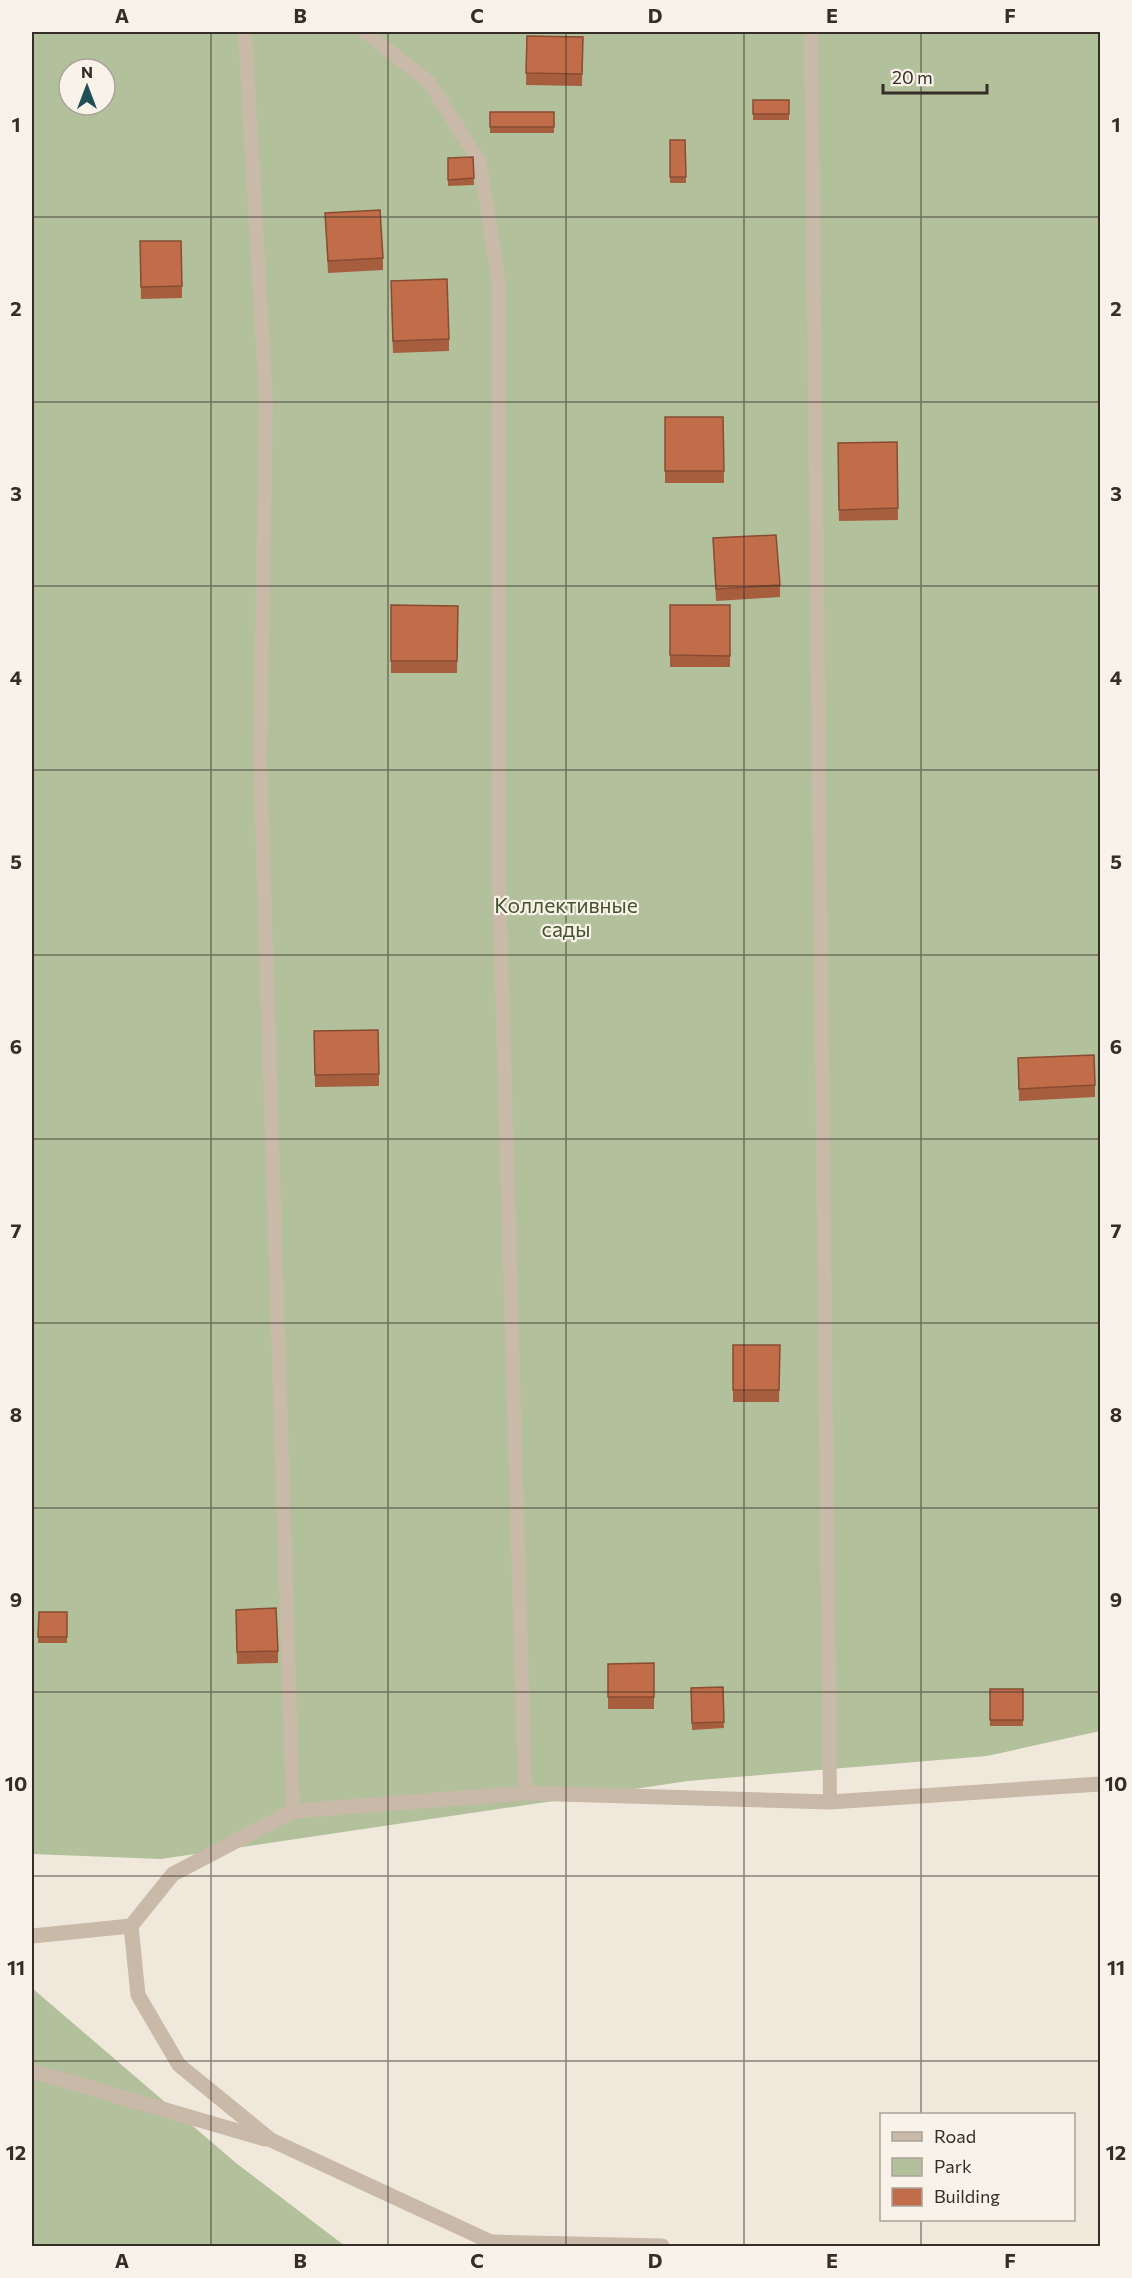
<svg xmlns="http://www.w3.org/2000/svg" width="1132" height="2278" viewBox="0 0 1132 2278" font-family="Commissioner,sans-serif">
	<rect width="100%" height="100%" fill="#f1e8dc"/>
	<g fill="#b2c09c" fill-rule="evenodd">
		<path d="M 32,32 L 1100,32 L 1100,1731 L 987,1756 L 688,1781 L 161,1859 L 32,1854 ZM 69,69 L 105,69 L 105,105 L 69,105 Z"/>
		<polygon points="32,1988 236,2163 345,2246 32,2246"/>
	</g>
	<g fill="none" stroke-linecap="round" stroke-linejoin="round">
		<g stroke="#c9b9a8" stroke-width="14">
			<polyline points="245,32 266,402 260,759 293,1811"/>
			<polyline points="365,32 429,82 480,163 499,284 499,884 525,1793"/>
			<polyline points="811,32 830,1802"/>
		</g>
		<g stroke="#c9b9a8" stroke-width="15">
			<polyline points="131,1926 138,1995 179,2065 271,2140 491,2242 496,2246"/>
			<polyline points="32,1936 131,1926 173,1874 293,1811 525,1793 830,1802 1100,1784"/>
			<polyline points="32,2071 265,2139"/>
			<polyline points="491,2242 662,2246"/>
		</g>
	</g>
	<g fill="#a75e3f">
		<polygon points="527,36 583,37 582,86 526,85"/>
		<rect x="753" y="100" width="36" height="20"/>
		<rect x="490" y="112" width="64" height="21"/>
		<polygon points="670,140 686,177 686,183 670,183"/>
		<polygon points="473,157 474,185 448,186 448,158"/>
		<polygon points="325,213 383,258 383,270 328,273"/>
		<polygon points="140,241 182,286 182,298 141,299"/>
		<polygon points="391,293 449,339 449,351 393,353"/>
		<polygon points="665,417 723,417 724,483 665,483"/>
		<polygon points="897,442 898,520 839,521 838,443"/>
		<polygon points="713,538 780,585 780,597 716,601"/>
		<polygon points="391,605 458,606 457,673 391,673"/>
		<rect x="670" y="605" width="60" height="62"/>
		<polygon points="314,1031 379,1074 379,1086 315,1087"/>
		<polygon points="1018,1058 1095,1085 1095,1097 1019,1101"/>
		<polygon points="733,1345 780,1345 779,1402 733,1402"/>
		<polygon points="236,1610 278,1651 278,1663 237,1664"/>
		<polygon points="39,1612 67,1612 67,1643 38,1643"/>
		<polygon points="654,1663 654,1709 608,1709 608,1664"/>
		<polygon points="723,1687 724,1728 692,1730 691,1688"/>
		<rect x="990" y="1689" width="33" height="37"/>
	</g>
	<g fill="#c26d49" stroke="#884c33" stroke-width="1.5">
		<polygon points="527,36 583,37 582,74 526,73"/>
		<rect x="753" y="100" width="36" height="14"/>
		<rect x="490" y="112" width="64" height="15"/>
		<polygon points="670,140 685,140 686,177 670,177"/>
		<polygon points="473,157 474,178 448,180 448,158"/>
		<polygon points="380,210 383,258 328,261 325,213"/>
		<polygon points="140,241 181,241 182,286 141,287"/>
		<polygon points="447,279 449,339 393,341 391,281"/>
		<polygon points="665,417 723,417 724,471 665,471"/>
		<polygon points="897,442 898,508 839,510 838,443"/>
		<polygon points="776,535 780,585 716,589 713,538"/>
		<polygon points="391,605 458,606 457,661 391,661"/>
		<polygon points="670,605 730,605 730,656 670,655"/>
		<polygon points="378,1030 379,1074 315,1075 314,1031"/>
		<polygon points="1094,1055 1095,1085 1019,1089 1018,1058"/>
		<polygon points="733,1345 780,1345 779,1390 733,1390"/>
		<polygon points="276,1608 278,1651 237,1652 236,1610"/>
		<polygon points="39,1612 67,1612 67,1637 38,1637"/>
		<polygon points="654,1663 654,1697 608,1697 608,1664"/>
		<polygon points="723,1687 724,1722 692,1723 691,1688"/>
		<rect x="990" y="1689" width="33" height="31"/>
	</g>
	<path fill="none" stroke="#362d28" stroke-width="1.5" stroke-opacity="0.55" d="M 211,32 L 211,2246M 388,32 L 388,2246M 566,32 L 566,2246M 744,32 L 744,2246M 921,32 L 921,2114M 32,217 L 1100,217M 32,402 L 1100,402M 32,586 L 1100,586M 32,770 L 1100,770M 32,955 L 1100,955M 32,1139 L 1100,1139M 32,1323 L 1100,1323M 32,1508 L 1100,1508M 32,1692 L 1100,1692M 32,1876 L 1100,1876M 32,2061 L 1100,2061M 921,2220 L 921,2246"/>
	<g text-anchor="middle" stroke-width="4.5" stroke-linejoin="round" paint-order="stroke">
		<g font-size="21" fill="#43542d" stroke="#f9f2e8">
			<text x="566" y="913">Коллективные<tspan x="566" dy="24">сады</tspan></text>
		</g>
	</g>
	<rect width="1132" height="2278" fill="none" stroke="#f9f2e8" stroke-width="66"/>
	<rect x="880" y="2113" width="195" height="108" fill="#f9f2e8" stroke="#aba39b" stroke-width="1.5"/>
	<rect x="892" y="2132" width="30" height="9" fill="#c9b9a8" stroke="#aba39b" stroke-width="1.5"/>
	<text x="934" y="2143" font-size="18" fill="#362d28">Road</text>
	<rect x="892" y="2158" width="30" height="18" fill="#b2c09c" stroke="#aba39b" stroke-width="1.5"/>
	<text x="934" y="2173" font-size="18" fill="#362d28">Park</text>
	<rect x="892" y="2188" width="30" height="18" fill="#c26d49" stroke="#aba39b" stroke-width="1.5"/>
	<text x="934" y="2203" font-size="18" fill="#362d28">Building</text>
	<g transform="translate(87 87)"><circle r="28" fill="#f9f2e8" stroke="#aba39b" stroke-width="1.5"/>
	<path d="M0-4.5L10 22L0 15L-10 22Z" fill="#1f5057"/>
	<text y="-9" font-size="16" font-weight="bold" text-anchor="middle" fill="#362d28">N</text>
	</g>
	<path d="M883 84v9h104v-9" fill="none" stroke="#362d28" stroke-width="3"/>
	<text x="892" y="84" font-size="18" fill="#362d28" stroke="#f9f2e8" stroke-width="4.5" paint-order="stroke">20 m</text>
	<rect x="33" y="33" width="1066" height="2212" fill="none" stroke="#362d28" stroke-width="2"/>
	<g font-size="20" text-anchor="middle" font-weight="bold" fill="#362d28">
		<text x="122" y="23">A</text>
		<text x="300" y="23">B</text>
		<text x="477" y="23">C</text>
		<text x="655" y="23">D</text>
		<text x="832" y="23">E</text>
		<text x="1010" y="23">F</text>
		<text x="16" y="132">1</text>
		<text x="1116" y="132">1</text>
		<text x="16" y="316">2</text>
		<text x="1116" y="316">2</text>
		<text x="16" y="501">3</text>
		<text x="1116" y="501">3</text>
		<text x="16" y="685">4</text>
		<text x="1116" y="685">4</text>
		<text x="16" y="869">5</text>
		<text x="1116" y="869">5</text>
		<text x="16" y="1054">6</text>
		<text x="1116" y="1054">6</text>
		<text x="16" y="1238">7</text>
		<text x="1116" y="1238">7</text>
		<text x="16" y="1422">8</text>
		<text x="1116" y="1422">8</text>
		<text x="16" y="1607">9</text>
		<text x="1116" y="1607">9</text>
		<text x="16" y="1791">10</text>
		<text x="1116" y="1791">10</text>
		<text x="16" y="1975">11</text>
		<text x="1116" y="1975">11</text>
		<text x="16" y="2160">12</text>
		<text x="1116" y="2160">12</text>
		<text x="122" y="2268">A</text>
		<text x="300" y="2268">B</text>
		<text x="477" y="2268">C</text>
		<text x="655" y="2268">D</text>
		<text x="832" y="2268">E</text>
		<text x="1010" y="2268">F</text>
	</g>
</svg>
